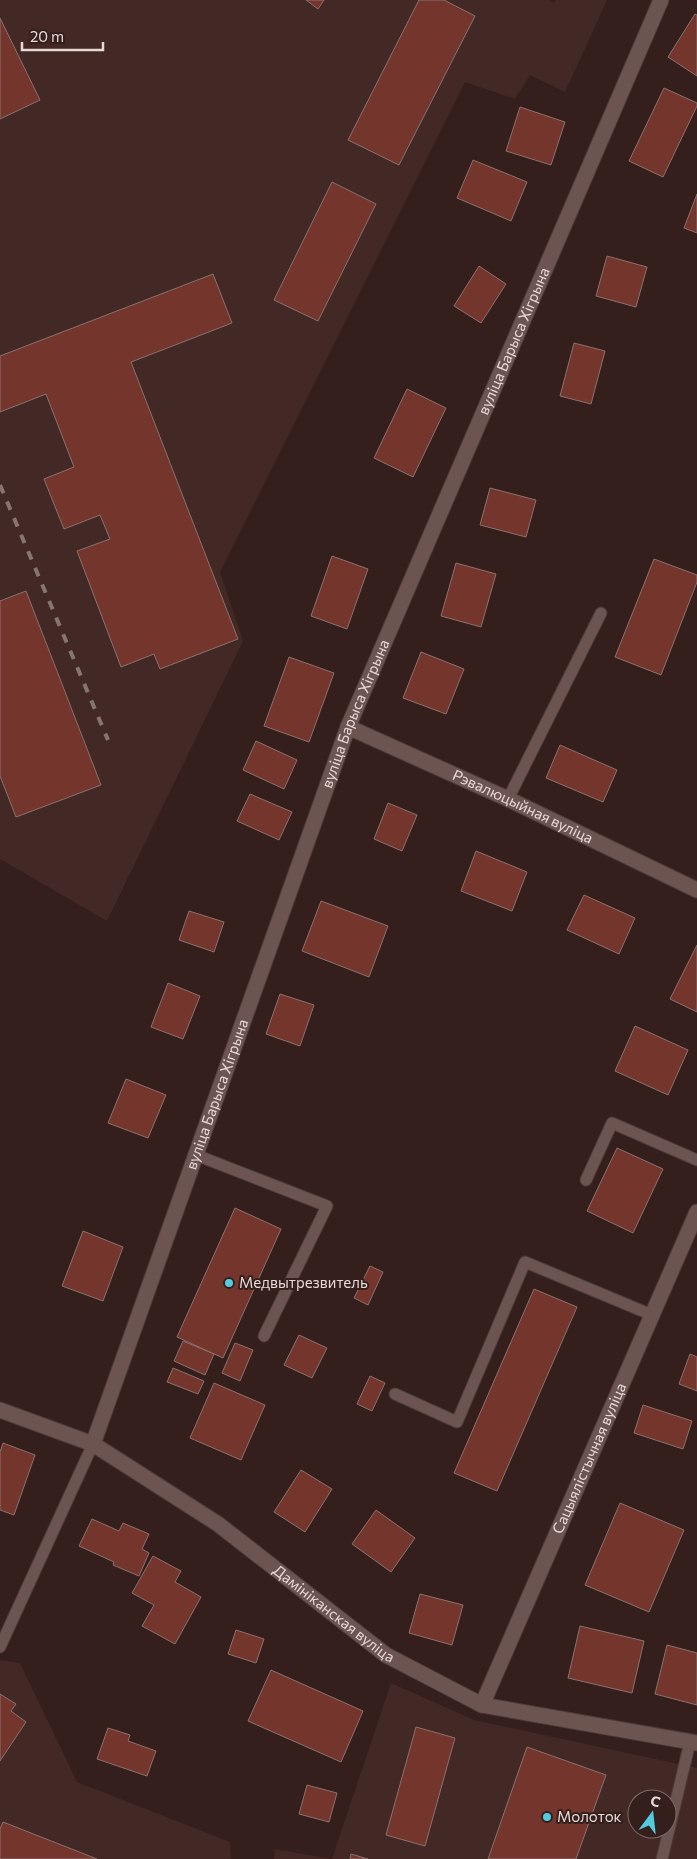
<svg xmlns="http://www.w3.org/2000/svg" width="697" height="1859" viewBox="0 0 697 1859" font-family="Commissioner,sans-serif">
	<rect width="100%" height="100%" fill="#341f1c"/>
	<g fill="#432925" fill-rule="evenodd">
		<path d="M 0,0 L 306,0 L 318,9 L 324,0 L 419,0 L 348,140 L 399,165 L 475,16 L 444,0 L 549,0 L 554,3 L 556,0 L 607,0 L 565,92 L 530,75 L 515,99 L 465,82 L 220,572 L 243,641 L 107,921 L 0,859 L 0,776 L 16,817 L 101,784 L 26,591 L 0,601 L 0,412 L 46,394 L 74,467 L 44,480 L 64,529 L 100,515 L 110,539 L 77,552 L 121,667 L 154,654 L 131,362 L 232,323 L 213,274 L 0,356 L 0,119 L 40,100 L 0,18 ZM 332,182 L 376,204 L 317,321 L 274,300 Z"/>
		<polygon points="0,1660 20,1663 77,1782 230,1842 231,1859 0,1859"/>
		<path d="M 391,1683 L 474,1720 L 697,1768 L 697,1859 L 332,1859 ZM 637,1799 L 667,1799 L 667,1829 L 637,1829 Z"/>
		<polygon points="275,1849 331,1859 274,1859"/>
	</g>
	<g fill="#74352d" stroke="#8b726e">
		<polygon points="306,0 324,0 318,9"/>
		<polygon points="419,0 444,0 475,16 399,165 348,140"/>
		<polygon points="695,14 697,15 697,76 668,57"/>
		<polygon points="0,18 40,100 0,119"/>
		<polygon points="664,88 697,103 697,106 663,177 629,161"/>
		<polygon points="520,107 565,122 551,165 506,151"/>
		<polygon points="473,160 527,182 511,221 457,198"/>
		<polygon points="332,182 376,204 318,321 274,300"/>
		<polygon points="697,194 697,233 684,228"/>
		<polygon points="607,256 647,267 636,307 596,296"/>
		<polygon points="479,266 506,284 481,323 454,306"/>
		<polygon points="213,274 232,323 131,362 238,639 160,669 154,654 121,667 77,551 110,539 100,515 64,529 44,479 74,467 46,394 0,412 0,356"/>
		<polygon points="574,343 605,351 591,404 560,396"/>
		<polygon points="407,389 446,408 413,477 374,458"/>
		<polygon points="490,488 536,500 526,537 480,525"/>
		<polygon points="332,556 368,569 347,629 311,616"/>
		<polygon points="654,559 697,575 697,582 661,675 615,657"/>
		<polygon points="456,563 496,574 481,627 441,616"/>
		<polygon points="26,591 101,785 16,817 0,776 0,601"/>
		<polygon points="421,652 464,669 446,714 403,698"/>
		<polygon points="289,657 334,673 309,742 264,726"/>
		<polygon points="256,741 297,760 284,789 243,770"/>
		<polygon points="560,745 617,770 603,802 546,778"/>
		<polygon points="250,794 292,812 279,840 237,821"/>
		<polygon points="388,803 417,815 402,851 374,839"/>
		<polygon points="476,851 527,872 512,911 461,891"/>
		<polygon points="584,895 635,918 619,954 567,930"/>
		<polygon points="321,901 388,926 369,977 302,951"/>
		<polygon points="189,911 224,922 214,952 179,940"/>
		<polygon points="697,945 697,1012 670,999"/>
		<polygon points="168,983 200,996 183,1039 151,1027"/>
		<polygon points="280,994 314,1005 300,1046 266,1034"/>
		<polygon points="635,1026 688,1050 668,1095 615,1071"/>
		<polygon points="126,1079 166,1095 148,1138 108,1123"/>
		<polygon points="617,1148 663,1169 633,1233 587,1211"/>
		<polygon points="235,1208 281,1229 223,1358 177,1337"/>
		<polygon points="83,1231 123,1247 103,1301 62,1286"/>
		<polygon points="370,1266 383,1272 368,1305 354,1298"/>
		<polygon points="534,1289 577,1307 497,1491 454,1473"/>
		<polygon points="299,1335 327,1348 312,1378 284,1365"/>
		<polygon points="183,1341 214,1354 205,1375 174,1361"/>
		<polygon points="235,1343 253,1350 240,1381 222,1373"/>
		<polygon points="690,1354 697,1357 697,1391 679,1384"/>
		<polygon points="173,1368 204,1381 198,1394 167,1382"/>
		<polygon points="370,1376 385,1383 372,1411 357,1404"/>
		<polygon points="214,1383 265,1405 241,1460 190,1438"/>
		<polygon points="643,1405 692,1421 683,1449 634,1433"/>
		<polygon points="3,1443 35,1455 14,1515 0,1510 0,1452"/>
		<polygon points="301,1470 332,1489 305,1532 274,1512"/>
		<polygon points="620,1503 684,1530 649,1612 585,1585"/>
		<polygon points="376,1510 415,1538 391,1572 352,1544"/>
		<polygon points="92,1519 119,1531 123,1523 149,1534 142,1549 149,1553 139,1576 113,1565 114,1562 79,1546"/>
		<polygon points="153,1556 181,1571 175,1582 201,1597 175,1644 142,1626 154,1605 132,1593"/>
		<polygon points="420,1594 463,1605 452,1645 409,1633"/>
		<polygon points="580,1626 644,1641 632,1693 568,1678"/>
		<polygon points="236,1630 264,1639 256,1663 228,1654"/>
		<polygon points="667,1645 697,1653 697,1705 655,1694"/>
		<polygon points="271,1670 363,1711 341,1762 248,1721"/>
		<polygon points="0,1694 16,1704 11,1711 26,1722 0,1761"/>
		<polygon points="416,1727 455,1738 425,1846 386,1835"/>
		<polygon points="108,1728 130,1735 128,1741 156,1751 147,1776 97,1759"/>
		<polygon points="527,1747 606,1775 576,1859 488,1859"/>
		<polygon points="307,1785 337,1793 329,1822 299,1814"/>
		<polygon points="3,1822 97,1859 0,1859 0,1829"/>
		<polygon points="351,1854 368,1859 350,1859"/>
	</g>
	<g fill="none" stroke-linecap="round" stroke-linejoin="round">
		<defs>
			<g id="lane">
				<polyline points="508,799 601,613"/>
				<polyline points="196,1155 327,1206 264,1336"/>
				<polyline points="586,1180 612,1123 697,1160"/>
				<polyline points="395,1394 457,1422 525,1262 652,1315"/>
				<polyline points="0,1647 93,1444"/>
				<polyline points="662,1859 690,1742"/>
			</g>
			<g id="street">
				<path id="s1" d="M 348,727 L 508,799 L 697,890"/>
				<path id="s2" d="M 0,1410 L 93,1444 L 218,1524 L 386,1655 L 482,1705 L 697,1743"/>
				<path id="s3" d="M 482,1705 L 697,1212"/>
			</g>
			<g id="secondary">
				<path id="s4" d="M 93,1444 L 348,727 L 661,0"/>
			</g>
		</defs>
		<use href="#lane" stroke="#4c3b38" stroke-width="13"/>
		<use href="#street" stroke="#4c3b38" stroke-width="17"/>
		<use href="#secondary" stroke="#4c3b38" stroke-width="17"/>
		<use href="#lane" stroke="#6c5450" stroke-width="11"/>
		<use href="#street" stroke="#6c5450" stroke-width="15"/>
		<use href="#secondary" stroke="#6c5450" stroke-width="15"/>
		<polyline stroke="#877572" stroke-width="4" stroke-dasharray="9 9" stroke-linecap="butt" points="0,485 108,740"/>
	</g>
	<g fill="#54cadd" stroke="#341f1c" stroke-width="2">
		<circle cx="229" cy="1283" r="5"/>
		<circle cx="547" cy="1817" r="5"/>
	</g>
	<g text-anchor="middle" stroke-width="4" stroke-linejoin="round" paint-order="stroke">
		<g font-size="15" fill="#e7d8d6" stroke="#341f1c">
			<text dy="5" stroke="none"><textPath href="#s4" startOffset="1181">вуліца Барыса Хігрына</textPath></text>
			<text dy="5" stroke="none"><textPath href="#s4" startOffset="776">вуліца Барыса Хігрына</textPath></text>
			<text dy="5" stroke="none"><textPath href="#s1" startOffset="192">Рэвалюцыйная вуліца</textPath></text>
			<text dy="5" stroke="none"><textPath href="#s4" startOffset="371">вуліца Барыса Хігрына</textPath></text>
			<text dy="5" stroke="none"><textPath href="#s3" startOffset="269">Сацыялістычная вуліца</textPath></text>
			<text dy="5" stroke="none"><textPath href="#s2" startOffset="394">Дамініканская вуліца</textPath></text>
		</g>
		<g font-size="15" fill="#e7d8d6" stroke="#341f1c" text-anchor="start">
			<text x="239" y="1288">Медвытрезвитель</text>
			<text x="557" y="1822">Молоток</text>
		</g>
	</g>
	<g transform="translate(652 1814) rotate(15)"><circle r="24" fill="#341f1c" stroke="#7c6966"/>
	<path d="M0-4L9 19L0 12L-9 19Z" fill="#54cadd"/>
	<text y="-8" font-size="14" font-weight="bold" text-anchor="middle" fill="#e7d8d6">С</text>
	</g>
	<path d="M22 42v8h81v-8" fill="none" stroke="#e7d8d6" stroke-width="2.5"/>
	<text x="30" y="42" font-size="15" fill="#e7d8d6" stroke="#341f1c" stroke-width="4" paint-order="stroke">20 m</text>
</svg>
